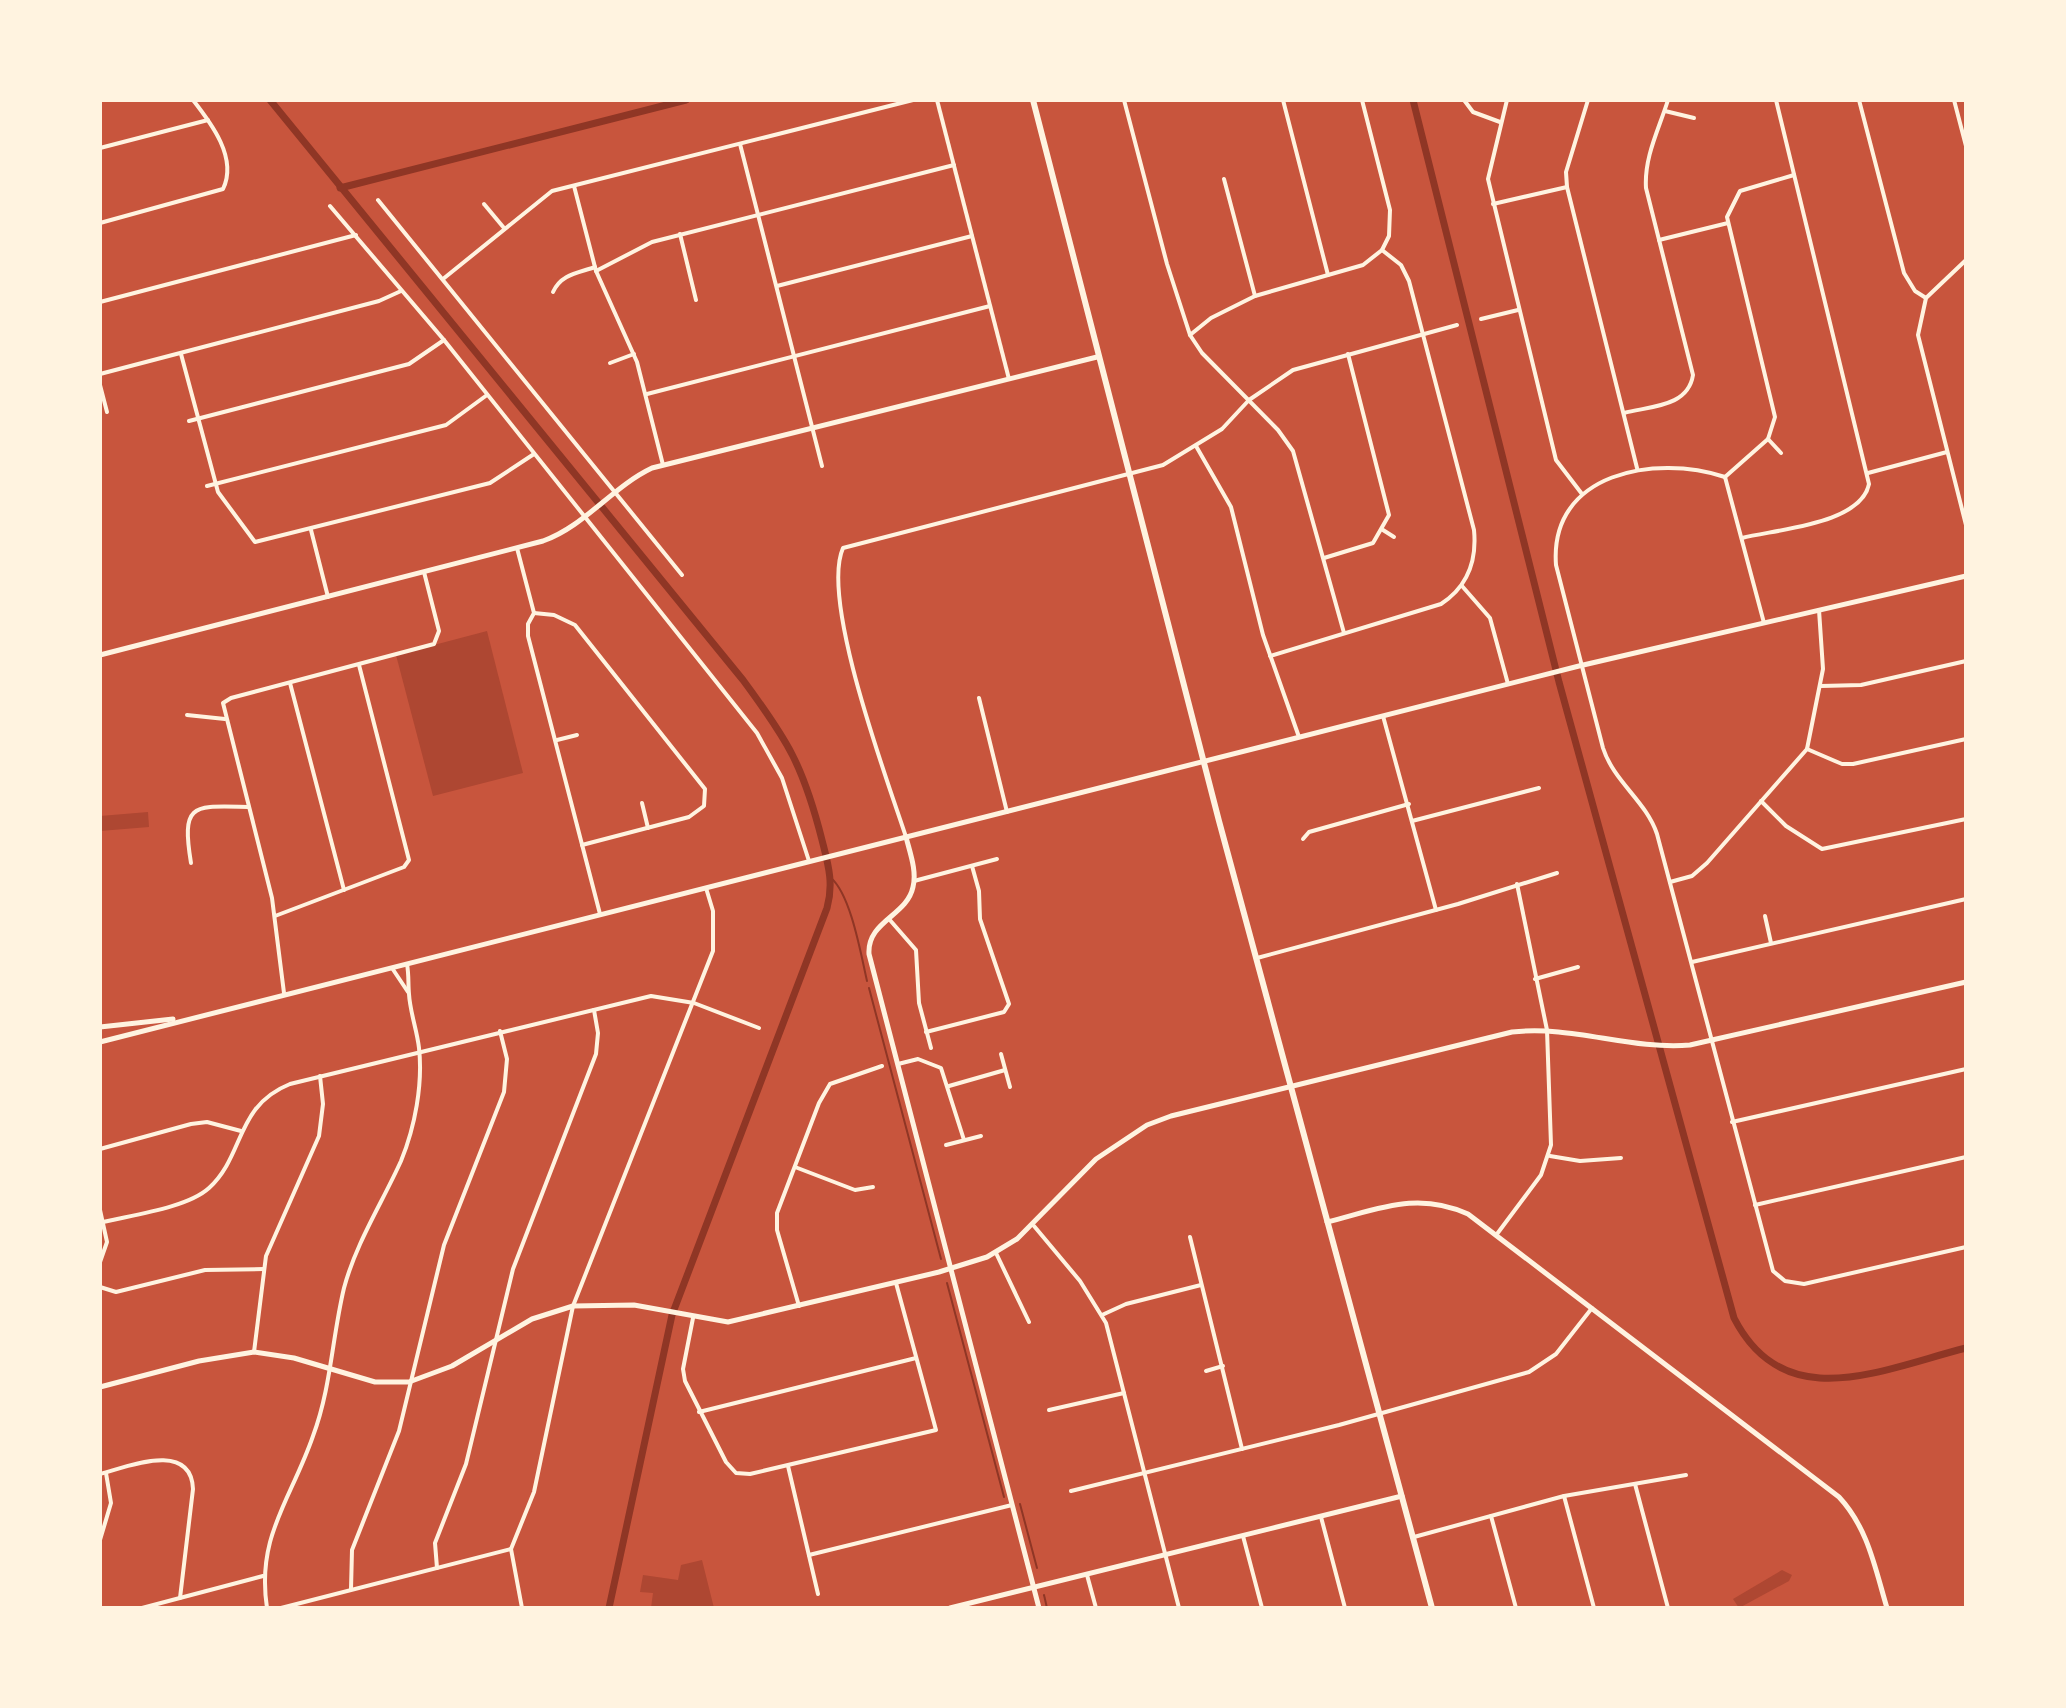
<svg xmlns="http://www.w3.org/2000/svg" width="2066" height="1708" viewBox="0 0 2066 1708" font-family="'Space Grotesk',sans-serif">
	<rect width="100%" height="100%" fill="#c8553d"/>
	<g fill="#ae4732">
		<polygon points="487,631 523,773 433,796 396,655"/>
		<polygon points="148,812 149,827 100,831 100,816"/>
		<polygon points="702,1560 714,1608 651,1608 653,1593 640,1592 643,1575 678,1580 681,1565"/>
		<polygon points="1782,1570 1792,1575 1789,1581 1739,1608 1733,1599"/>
	</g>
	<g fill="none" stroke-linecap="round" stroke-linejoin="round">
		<g stroke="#8f3625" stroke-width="2">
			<path d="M 831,878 C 851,895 861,955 867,981"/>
			<polyline points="869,988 941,1259"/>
			<polyline points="947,1283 1004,1497"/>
			<polyline points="1020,1504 1037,1568"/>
			<polyline points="1044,1595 1047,1608"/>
		</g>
		<g stroke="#8f3625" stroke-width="7">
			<path d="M 270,100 L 743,680 C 788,741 803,765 822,840 C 828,864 834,883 827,908 L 672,1315 L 609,1608"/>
			<path d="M 1413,100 L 1559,682 L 1734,1318 C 1785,1417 1882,1369 1966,1348"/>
			<polyline points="340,188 686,100"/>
		</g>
		<g stroke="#fff3e0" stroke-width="4">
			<polyline points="937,100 1009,379"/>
			<polyline points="1124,100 1167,264 1190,335 1202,353 1278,430 1293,451 1344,633"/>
			<polyline points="1283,100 1328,275"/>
			<polyline points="1464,100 1473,112 1500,122"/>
			<polyline points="1507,100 1488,179 1556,460 1582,494"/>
			<polyline points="1588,100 1566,172 1567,187 1637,468"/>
			<polyline points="1859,100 1904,273 1915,291 1926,298"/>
			<polyline points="1954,100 1966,146"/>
			<polyline points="1665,111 1694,118"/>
			<polyline points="740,144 822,466"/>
			<polyline points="100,148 208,120"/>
			<polyline points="1224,179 1255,296"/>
			<polyline points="574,186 596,271 637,362 663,465"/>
			<polyline points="378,200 682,575"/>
			<polyline points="484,204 504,228"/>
			<polyline points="1493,204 1567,187"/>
			<polyline points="330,206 444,340 757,733 782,778 809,861"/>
			<path d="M 100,223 L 223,189 C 238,158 211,123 193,100"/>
			<polyline points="680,234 696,300"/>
			<polyline points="1659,240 1728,223"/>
			<polyline points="1966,260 1926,298 1918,335 1966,525"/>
			<polyline points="596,271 652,242 954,165"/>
			<polyline points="443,279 552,191 913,100"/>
			<polyline points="777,286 972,236"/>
			<path d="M 553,292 C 561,274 578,273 595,267"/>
			<polyline points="100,302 356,235"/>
			<polyline points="1481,319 1518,310"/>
			<polyline points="1190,335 1211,318 1255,296 1363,265 1382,250 1389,236 1390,210 1362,100"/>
			<polyline points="181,354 218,492 255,542 490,483 534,454"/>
			<polyline points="610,363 634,354"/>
			<polyline points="100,374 379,301 401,291"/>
			<polyline points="100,385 107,412"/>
			<polyline points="647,394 990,306"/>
			<path d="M 1624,413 C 1651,406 1688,407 1693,375 L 1646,188 C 1644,157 1659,129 1668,100"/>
			<polyline points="189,421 409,364 444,340"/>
			<polyline points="1768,439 1781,453"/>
			<polyline points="1196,446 1231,507 1263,635 1299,737"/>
			<polyline points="1868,473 1947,452"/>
			<path d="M 1725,477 C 1656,454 1549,472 1556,565 L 1603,748 C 1614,782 1646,801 1657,834 L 1773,1271 L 1785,1281 L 1804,1284 L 1966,1247"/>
			<polyline points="1725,477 1768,439 1775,417 1727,217 1740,191 1794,175"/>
			<polyline points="1725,477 1764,623"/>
			<polyline points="207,486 446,425 487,395"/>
			<polyline points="311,530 328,597"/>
			<polyline points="1383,530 1394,537"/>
			<path d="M 1742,538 C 1778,529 1861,524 1869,484 L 1776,100"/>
			<polyline points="517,548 534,613 528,624 528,636 600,914"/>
			<polyline points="1324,558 1373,543 1389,515 1348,354"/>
			<polyline points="1462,586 1490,618 1508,684"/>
			<polyline points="534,613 554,615 575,625 705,789 704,806 689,817 582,845"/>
			<path d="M 1270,656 L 1441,604 C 1467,587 1477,561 1474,530 L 1409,281 L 1401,265 L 1382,250"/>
			<polyline points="290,683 344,890"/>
			<polyline points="1821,686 1861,685 1966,661"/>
			<polyline points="979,698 1007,812"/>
			<polyline points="187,715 225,719"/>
			<polyline points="1383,716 1436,910"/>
			<polyline points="557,740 577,735"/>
			<polyline points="1807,749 1842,764 1853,764 1966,739"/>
			<polyline points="1761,801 1786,826 1822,849 1966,819"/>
			<polyline points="642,803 648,828"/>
			<polyline points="1412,821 1539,788"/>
			<path d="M 906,837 C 887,779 820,600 843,548 L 1163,465 L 1222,429 L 1249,400 L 1293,370 L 1457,325"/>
			<polyline points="1303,839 1309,832 1409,804"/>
			<path d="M 191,863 C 181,802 193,806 248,807"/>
			<polyline points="914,881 997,859"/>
			<polyline points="1670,882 1692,876 1707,863 1807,749 1823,669 1819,610"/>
			<polyline points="275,916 404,867 409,860 359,665"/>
			<polyline points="1765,916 1771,943"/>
			<polyline points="889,919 916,950 919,1003 931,1048"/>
			<polyline points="1257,958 1458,904 1557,873"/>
			<polyline points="1692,962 1966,899"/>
			<polyline points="392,968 408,992"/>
			<polyline points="1535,979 1578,967"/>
			<polyline points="284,993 272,898 223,703 231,698 434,644 439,631 424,572"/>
			<polyline points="926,1032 1004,1012 1009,1004 980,919 979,891 972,866"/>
			<polyline points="1001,1054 1010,1087"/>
			<polyline points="898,1064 918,1059 941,1068 964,1140"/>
			<polyline points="949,1086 1005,1070"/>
			<polyline points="1732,1122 1966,1069"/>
			<polyline points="946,1145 981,1136"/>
			<polyline points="100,1149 191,1124 207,1122 241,1131"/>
			<polyline points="1550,1156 1580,1161 1621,1158"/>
			<polyline points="795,1167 855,1190 873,1187"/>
			<polyline points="1755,1205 1966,1157"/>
			<polyline points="100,1210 107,1242 100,1262"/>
			<path d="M 103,1222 C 132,1215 187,1208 209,1188 C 245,1155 235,1106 290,1084 L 651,996 L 694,1003 L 759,1028"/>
			<polyline points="1034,1226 1080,1281 1106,1323 1179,1608"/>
			<polyline points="1497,1234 1541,1175 1551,1145 1547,1030 1517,884"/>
			<polyline points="1190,1237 1242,1449"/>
			<polyline points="996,1253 1029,1322"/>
			<polyline points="100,1287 116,1292 205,1270 264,1269"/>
			<polyline points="799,1306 777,1230 777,1213 819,1103 830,1084 882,1066"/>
			<polyline points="1102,1315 1126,1304 1201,1285"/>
			<polyline points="693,1318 683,1369 685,1381 726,1462 736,1473 750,1474 936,1430 896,1283"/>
			<polyline points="254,1352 266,1256 319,1136 323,1104 320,1076"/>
			<polyline points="1206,1371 1223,1366"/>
			<polyline points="1049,1410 1124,1393"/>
			<polyline points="699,1412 916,1358"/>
			<polyline points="788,1466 818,1594"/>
			<path d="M 100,1474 C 127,1467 191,1440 193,1489 L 180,1598"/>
			<polyline points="1635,1484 1668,1608"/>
			<polyline points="1071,1491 1339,1425 1529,1372 1556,1354 1592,1308"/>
			<polyline points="1564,1496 1594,1608"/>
			<polyline points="1491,1516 1516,1608"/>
			<polyline points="1321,1517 1345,1608"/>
			<polyline points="1243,1536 1262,1608"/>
			<polyline points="1414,1537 1564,1496 1686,1475"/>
			<polyline points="100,1540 111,1503 106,1473"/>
			<polyline points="809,1555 1012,1505"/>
			<polyline points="437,1568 435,1543 466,1464 513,1269 596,1054 598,1033 594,1010"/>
			<polyline points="1087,1575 1096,1608"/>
			<polyline points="351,1589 352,1550 399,1431 444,1245 504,1092 507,1059 500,1031"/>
			<polyline points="142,1608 263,1576"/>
			<path d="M 267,1608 C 256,1536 291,1500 313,1436 C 331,1388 332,1338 344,1288 C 356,1243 382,1203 401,1161 C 415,1127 423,1084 419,1048 C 417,1030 410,1012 409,994 C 408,984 409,975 407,964"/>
			<polyline points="281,1608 511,1549"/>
			<polyline points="522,1608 511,1549 534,1492 573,1306 713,951 713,911 706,888"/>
		</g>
		<g stroke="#fff3e0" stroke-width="5">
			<path d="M 100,655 L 543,541 C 585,526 612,487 652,468 L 1097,357"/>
			<path d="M 906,837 C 910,853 917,871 913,887 C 907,916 867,921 869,954 L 1039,1608"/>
			<path d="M 1327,1222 C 1379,1209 1417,1191 1468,1214 L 1839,1497 C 1868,1528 1875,1568 1887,1608"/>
			<path d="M 100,1387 L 199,1361 L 254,1352 L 294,1358 L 375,1382 L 409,1382 L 452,1366 L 532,1319 L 573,1306 L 634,1305 L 728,1322 L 939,1272 L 987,1257 L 1017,1239 L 1096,1159 L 1147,1125 L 1171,1116 L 1512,1032 C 1573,1025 1629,1050 1690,1045 L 1966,982"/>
			<polyline points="950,1608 1402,1496"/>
		</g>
		<g stroke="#fff3e0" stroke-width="5">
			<polyline points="100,1027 173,1019"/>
			<polyline points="100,1042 1579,666 1966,576"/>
		</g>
		<polyline stroke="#fff3e0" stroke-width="6" points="1033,100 1219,821 1432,1608"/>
	</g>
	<rect width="2066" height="1708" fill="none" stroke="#fff3e0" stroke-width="204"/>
</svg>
